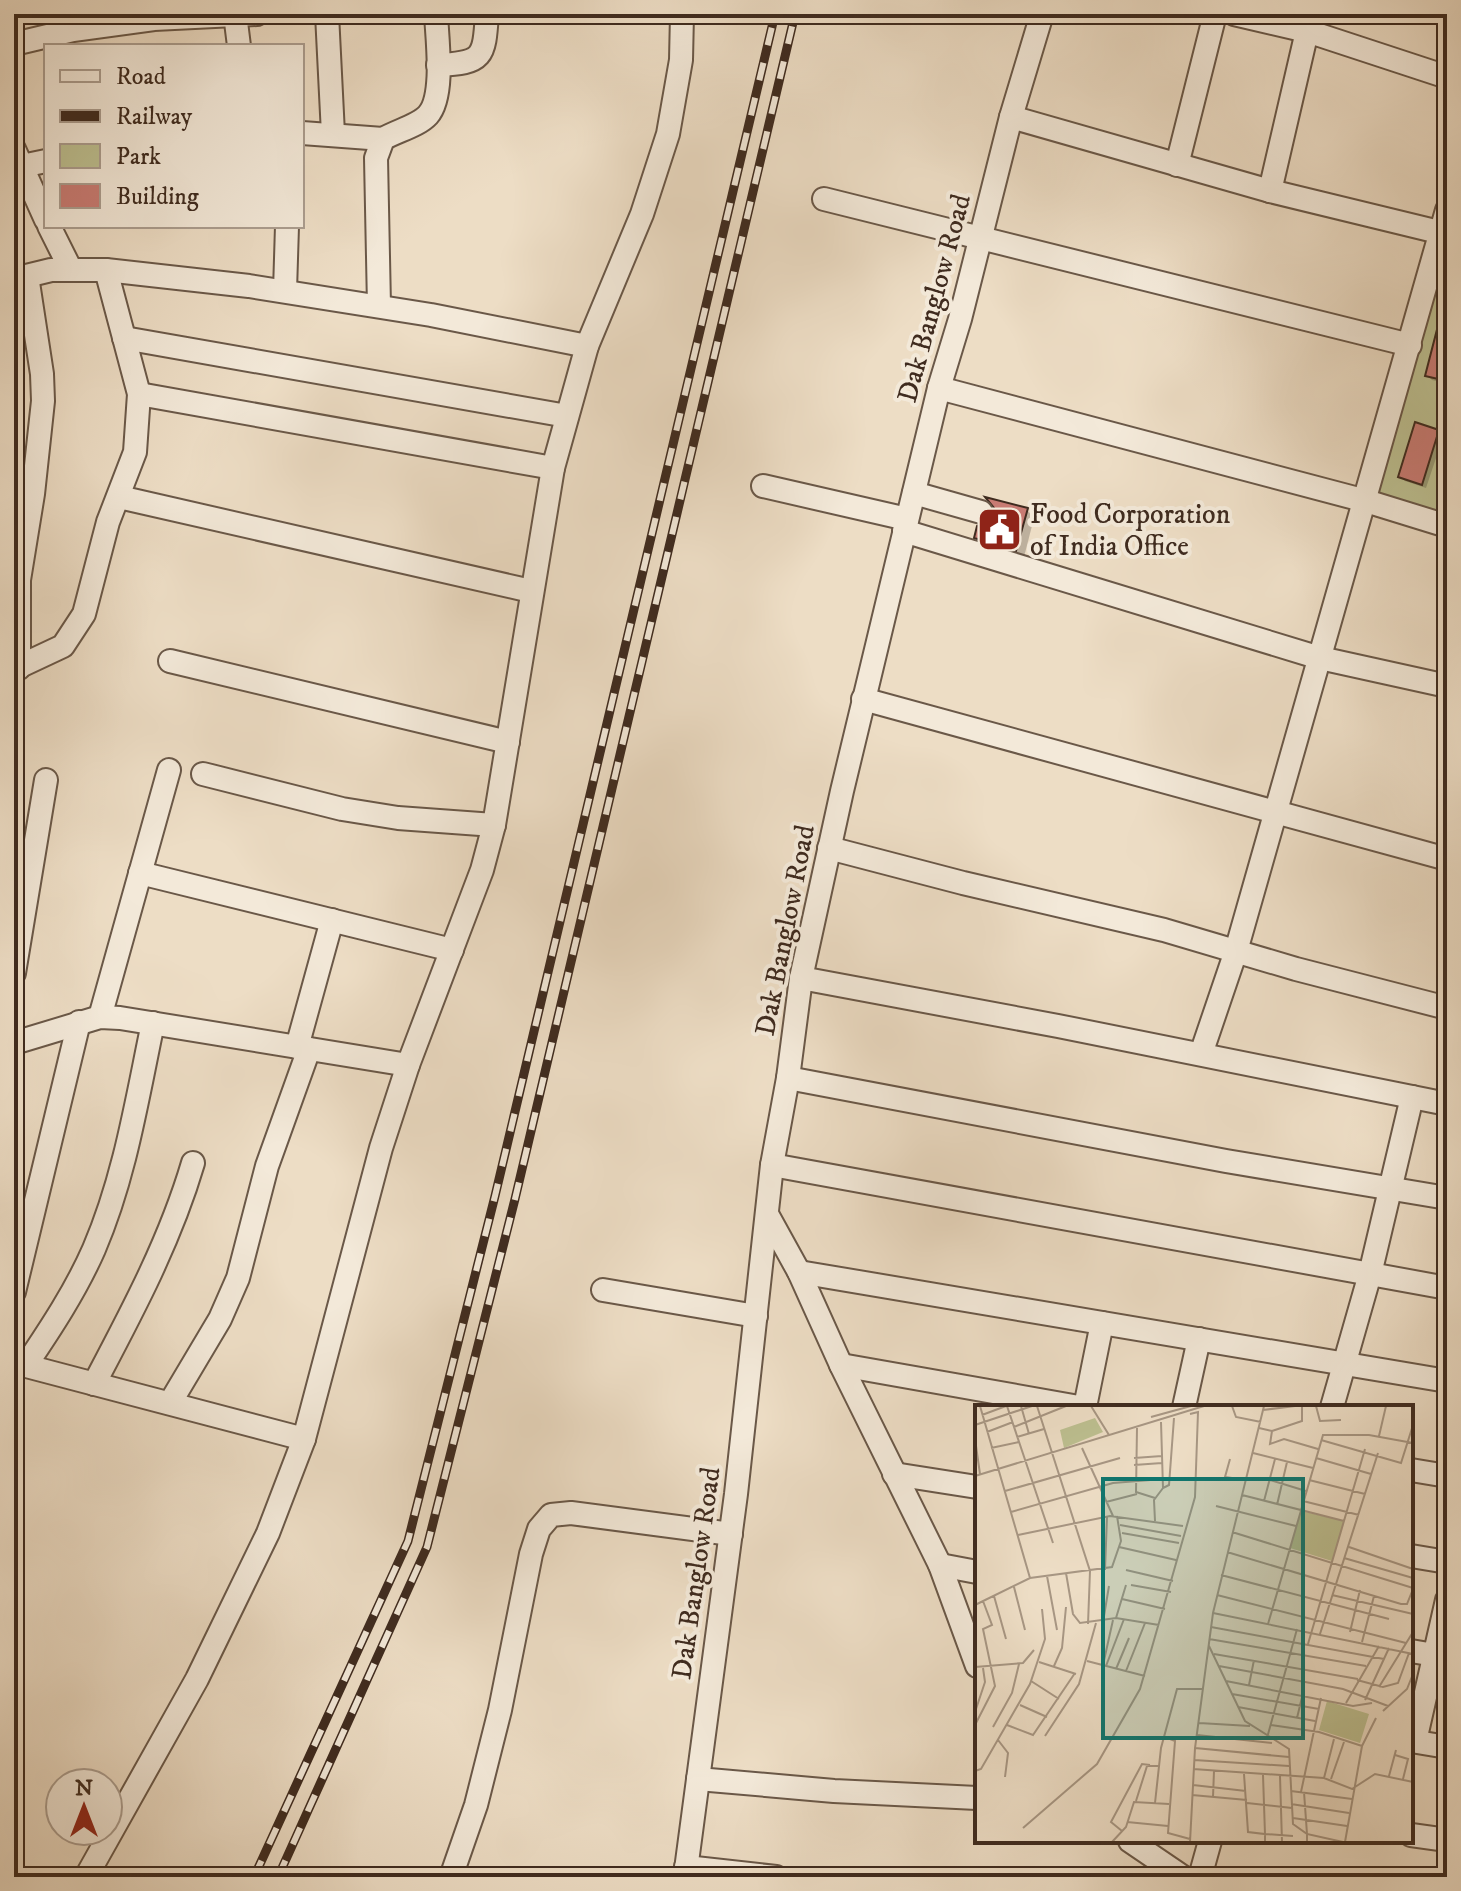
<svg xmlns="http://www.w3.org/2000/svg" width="1461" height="1891" viewBox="0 0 1461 1891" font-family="'IM FELL DW Pica',serif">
	<rect width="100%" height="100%" fill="#edddc5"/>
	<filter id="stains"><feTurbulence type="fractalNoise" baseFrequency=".0025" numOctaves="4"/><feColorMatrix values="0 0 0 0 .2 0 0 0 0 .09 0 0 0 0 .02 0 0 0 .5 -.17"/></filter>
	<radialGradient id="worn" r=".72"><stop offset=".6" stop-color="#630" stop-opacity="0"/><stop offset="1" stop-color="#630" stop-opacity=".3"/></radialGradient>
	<polygon fill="#bdc091" stroke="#7e7658" stroke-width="2" points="1447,234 1447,526 1366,501"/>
	<g fill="#0003">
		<polygon points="1447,334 1447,384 1432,380 1427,375"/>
		<polygon points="1438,432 1443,437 1426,488 1405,481 1400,476"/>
		<polygon points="1027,510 1034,518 1024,557 984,545 976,537"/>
	</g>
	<g fill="#c87b73" stroke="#3f2b1f" stroke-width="2">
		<polygon points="1441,314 1447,315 1447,381 1425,376"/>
		<polygon points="1415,422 1439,430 1422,485 1398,477"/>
		<polygon points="985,497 1028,508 1016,551 974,538 977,526 990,522 995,515 994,508"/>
	</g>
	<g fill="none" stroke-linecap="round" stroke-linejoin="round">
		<defs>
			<g id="street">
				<polyline points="235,14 239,46"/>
				<polyline points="327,14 333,134"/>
				<polyline points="1234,14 1307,31 1447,77"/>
				<polyline points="14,44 73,30 154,19 257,14"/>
				<path d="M 438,65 C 484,63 484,57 487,14"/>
				<polyline points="1011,117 1270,191 1447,234"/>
				<polyline points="302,133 383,139"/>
				<polyline points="14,149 46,220"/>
				<polyline points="1177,165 1215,14"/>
				<polyline points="22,166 46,161"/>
				<polyline points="1270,191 1311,14"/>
				<polyline points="824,199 1410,345"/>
				<polyline points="49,226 71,270"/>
				<polyline points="14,279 51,270 106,270 249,286 431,315 587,346"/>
				<polyline points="285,291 287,226"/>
				<path d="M 379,306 L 376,158 L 383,139 C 396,131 418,126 428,115 C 445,96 437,38 436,14"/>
				<polyline points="124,338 567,416"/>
				<polyline points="939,388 1366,501 1447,526"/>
				<polyline points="139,394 553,468"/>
				<polyline points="763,486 907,519"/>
				<polyline points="914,493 981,512"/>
				<polyline points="119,497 531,591"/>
				<polyline points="904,531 1320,658 1447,686"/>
				<polyline points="170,661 508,742"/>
				<polyline points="19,668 19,580 33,494 43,401 42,374 27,276"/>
				<polyline points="14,669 63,646 84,614 108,522 135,452 139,394 106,270"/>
				<polyline points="863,699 1447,859"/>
				<polyline points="203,774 342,809 398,818 494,825"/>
				<polyline points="829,848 963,883 1164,930 1296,969 1447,1008"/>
				<polyline points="140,873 452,950"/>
				<polyline points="14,973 46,780"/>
				<polyline points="801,978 1058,1026 1447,1104"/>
				<polyline points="100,1017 169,770"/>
				<polyline points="14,1043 100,1017 120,1018 408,1065"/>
				<polyline points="297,1047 332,920"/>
				<polyline points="1201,1054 1236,951 1447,210"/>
				<polyline points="788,1078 1226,1161 1447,1198"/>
				<polyline points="772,1165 1447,1288"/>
				<polyline points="767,1214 799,1272 841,1365 940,1565 977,1666"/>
				<polyline points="799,1272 1447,1381"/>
				<polyline points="603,1290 756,1316"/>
				<polyline points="14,1292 79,1022"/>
				<polyline points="15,1363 304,1439"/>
				<path d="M 26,1365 C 51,1328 76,1290 94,1249 C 125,1177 137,1099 153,1023"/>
				<polyline points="841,1365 1079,1407"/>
				<path d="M 94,1384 C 132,1312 170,1241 193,1163"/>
				<polyline points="170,1403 220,1319 238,1278 267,1166 309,1049"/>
				<polyline points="1085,1407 1102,1323"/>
				<polyline points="1184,1407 1199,1339"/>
				<polyline points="1332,1407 1370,1274 1412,1097"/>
				<polyline points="1411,1470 1447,1476"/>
				<polyline points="894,1474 977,1487"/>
				<polyline points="1411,1556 1447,1562"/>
				<polyline points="940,1565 977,1572"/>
				<polyline points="1411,1651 1446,1657"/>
				<polyline points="1411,1741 1447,1747"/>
				<polyline points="1415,1741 1447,1600"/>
				<polyline points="698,1779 834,1791 977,1798"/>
				<polyline points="1411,1835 1447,1840"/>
				<polyline points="1130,1841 1183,1877"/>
				<polyline points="686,1867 776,1877"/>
				<polyline points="86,1877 197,1679 268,1533 304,1439 381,1148 408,1065 482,870 494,825 553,468 587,346 642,214 668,134 681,60 682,14"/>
				<polyline points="451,1877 476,1805 500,1710 531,1554 539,1529 551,1515 571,1513 731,1534"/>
				<polyline points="685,1877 736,1494 772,1165 788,1078 801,978 842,791 939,388 960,319 1011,117 1042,14"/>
				<polyline points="1200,1877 1210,1841"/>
			</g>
		</defs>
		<use href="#street" stroke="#6a5848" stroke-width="26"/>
		<use href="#street" stroke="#f3e9d9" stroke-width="22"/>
		<defs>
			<g id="rail">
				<polyline points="254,1877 408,1541 495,1196 775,14"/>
				<polyline points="278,1877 427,1547 515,1199 795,14"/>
			</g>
		</defs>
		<use href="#rail" stroke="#3f2b1f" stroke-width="9"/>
		<use href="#rail" stroke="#f3e9d9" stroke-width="6" stroke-dasharray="18" stroke-linecap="butt"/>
	</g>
	<defs>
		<symbol id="civic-square" viewBox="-11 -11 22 22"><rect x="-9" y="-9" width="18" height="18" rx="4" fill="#8f2418" stroke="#f3e9d9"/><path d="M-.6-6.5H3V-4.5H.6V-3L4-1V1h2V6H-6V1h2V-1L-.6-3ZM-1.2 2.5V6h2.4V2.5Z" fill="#fff"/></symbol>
	</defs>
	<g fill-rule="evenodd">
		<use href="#civic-square" x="974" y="504" width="51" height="51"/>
	</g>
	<g text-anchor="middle" stroke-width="8" stroke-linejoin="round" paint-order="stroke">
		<g font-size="28" fill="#3f2b1f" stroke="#f3e9d9">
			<text transform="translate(933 298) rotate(-75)" y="10">Dak Banglow Road</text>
			<text transform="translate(784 930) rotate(-79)" y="10">Dak Banglow Road</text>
			<text transform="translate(695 1573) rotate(-82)" y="10">Dak Banglow Road</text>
		</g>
		<g font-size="28" fill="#3f2b1f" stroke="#f3e9d9" text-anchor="start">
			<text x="1030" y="523">Food Corporation<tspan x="1030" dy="32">of India Office</tspan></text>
		</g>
	</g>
	<g transform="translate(975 1405)">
		<rect width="438" height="438" fill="#edddc5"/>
		<path d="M 120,13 L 128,27 L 89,43 L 85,25 ZM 326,106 L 369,116 L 357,156 L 315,143 ZM 352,296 L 394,309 L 385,338 L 344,325 Z" fill="#bdc091"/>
		<path fill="none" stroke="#a79683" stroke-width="2" d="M 5,1 L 55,173M 32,1 L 78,138M 46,1 L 54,29M 62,1 L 115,166 L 113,219M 116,1 L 134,30M 257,1 L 261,12 L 286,17M 341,1 L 345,16 L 366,15M 361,1 L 396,1M 288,5 L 320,1M 7,10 L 31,1M 176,12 L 216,1M 0,20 L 57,1M 39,22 L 91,1M 162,23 L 161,87 L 180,93M 284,23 L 297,26 L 295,39 L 309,34 L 343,44M 297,26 L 327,16 L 327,1M 12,27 L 38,17M 404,31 L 411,1M 42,32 L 69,24M 346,35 L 426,58 L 438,20M 1,41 L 5,69M 16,43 L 44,37M 107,43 L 138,111M 278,48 L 338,63M 159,53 L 187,51M 341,53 L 396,69M 255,54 L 250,72 L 271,75M 159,60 L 187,58M 0,71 L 229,1M 295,75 L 331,86M 334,75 L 390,89M 188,83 L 194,80 L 199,13M 30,86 L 145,53M 267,90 L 369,116M 289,96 L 300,54M 328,96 L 384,110M 131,97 L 162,89M 302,100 L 312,57M 241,101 L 321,121M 36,107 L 138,78 L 188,74M 180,116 L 179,95 L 188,83 L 186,17M 145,120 L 206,131M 257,127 L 438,183M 147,128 L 204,138M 43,130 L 135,111 L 208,121M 144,142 L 201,155M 374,142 L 438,164M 252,147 L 426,199 L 432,199 L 438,184M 369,153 L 438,173M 130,165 L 132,112M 151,165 L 198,176M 91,168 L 98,209 L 105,218 L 141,213 L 184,220M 246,170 L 414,214M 72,171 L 82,225M 156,180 L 196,187M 39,182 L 50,225M 242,190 L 431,238M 357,190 L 438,209M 19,191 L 31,234M 147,194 L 190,204M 0,200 L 55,173 L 137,162 L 146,136 L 142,111M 238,208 L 438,249M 141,213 L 151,180M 128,217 L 134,181M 293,219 L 348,30 L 394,30 L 438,38M 236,222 L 409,254M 375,227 L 385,185M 345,229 L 403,48M 234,234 L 391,261M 387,237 L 399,191M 333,239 L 390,44M 234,241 L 270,316 L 314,344 L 318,419 L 332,429 L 332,437M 239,249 L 383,274M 112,256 L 170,271M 64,257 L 101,269M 128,260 L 138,215M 79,261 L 87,243 L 91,202M 131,261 L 149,214M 244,261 L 368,284 L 413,301M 0,262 L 48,258 L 59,245M 141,264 L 154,233M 151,266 L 170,218M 382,275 L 408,282 L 423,278 L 434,248M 56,276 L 84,294M 251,276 L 378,301 L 397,298M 274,280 L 279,255M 404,282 L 438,227M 257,289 L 344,304M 390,295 L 414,243M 371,298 L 404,241M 45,300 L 72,312M 263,302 L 340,316M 408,306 L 432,284 L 438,269M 0,307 L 10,277 L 8,263M 322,313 L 328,288M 224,318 L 275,321M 0,320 L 20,281 L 8,224 L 17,220 L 8,196M 32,320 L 58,330 L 100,268M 296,320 L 344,327 L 387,341 L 401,313M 18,322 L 37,288 L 44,259M 222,330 L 297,338M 70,331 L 104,279 L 121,218M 190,332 L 200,336 L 193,428 L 215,434M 292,333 L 322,224M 23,335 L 33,348 L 30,372M 220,343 L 314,352M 420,350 L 433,354 L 428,374M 219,355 L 314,361M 218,364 L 349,373 L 377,384 L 400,369 L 438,377M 0,366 L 6,364 L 55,279 L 70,234 L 67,204M 269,369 L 273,427 L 290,429 L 288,370M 305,371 L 307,437M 414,371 L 421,345M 349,373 L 359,334M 356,374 L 369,337M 218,380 L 271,386M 316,386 L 377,394M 326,387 L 346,293M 329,387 L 332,429 L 368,437M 217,390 L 272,395M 238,392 L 239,366M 161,396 L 172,361 L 184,361M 180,398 L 186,343 L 202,284 L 228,284M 272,398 L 317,403M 316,399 L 374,408M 318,413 L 372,421M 152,417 L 193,421M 48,423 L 122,359 L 165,284 L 220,92 L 223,7 L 215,9M 147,426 L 136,417 L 167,359 L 175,360M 137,437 L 151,422 L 159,397 L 194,399M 215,437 L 220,343 L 238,208 L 289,1M 290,437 L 290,429 L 318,431M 370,437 L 387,341"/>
		<path fill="#0f766e" fill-opacity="0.15" stroke="#0f766e" stroke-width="4" d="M 128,74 L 328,74 L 328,333 L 128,333 Z"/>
		<rect width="438" height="438" fill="none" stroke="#3f2b1f" stroke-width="4"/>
	</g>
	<rect width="1461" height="1891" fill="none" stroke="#edddc5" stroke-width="48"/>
	<rect x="16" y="16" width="1429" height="1859" fill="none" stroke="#3f2b1f" stroke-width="4"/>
	<rect x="24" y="24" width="1413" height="1843" fill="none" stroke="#3f2b1f" stroke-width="2"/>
	<rect x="44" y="44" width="260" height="184" fill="#f3e9d9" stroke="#ab9d8f" stroke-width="2"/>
	<rect x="60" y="70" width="40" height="12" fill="#f3e9d9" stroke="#ab9d8f" stroke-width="2"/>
	<text x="116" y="84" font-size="24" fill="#3f2b1f">Road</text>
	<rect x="60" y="110" width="40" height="12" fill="#3f2b1f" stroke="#ab9d8f" stroke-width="2"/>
	<text x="116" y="124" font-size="24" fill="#3f2b1f">Railway</text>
	<rect x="60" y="144" width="40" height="24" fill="#bdc091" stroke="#ab9d8f" stroke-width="2"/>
	<text x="116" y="164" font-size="24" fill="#3f2b1f">Park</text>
	<rect x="60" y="184" width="40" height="24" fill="#c87b73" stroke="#ab9d8f" stroke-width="2"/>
	<text x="116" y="204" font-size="24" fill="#3f2b1f">Building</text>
	<g transform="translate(84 1807)"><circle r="38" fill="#f3e9d9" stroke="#ab9d8f" stroke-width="2"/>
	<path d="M0-6L14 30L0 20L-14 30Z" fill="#8f2418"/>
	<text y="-12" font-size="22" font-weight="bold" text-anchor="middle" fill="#3f2b1f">N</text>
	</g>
	<rect width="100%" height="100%" filter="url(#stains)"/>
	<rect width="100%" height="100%" fill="url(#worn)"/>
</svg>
